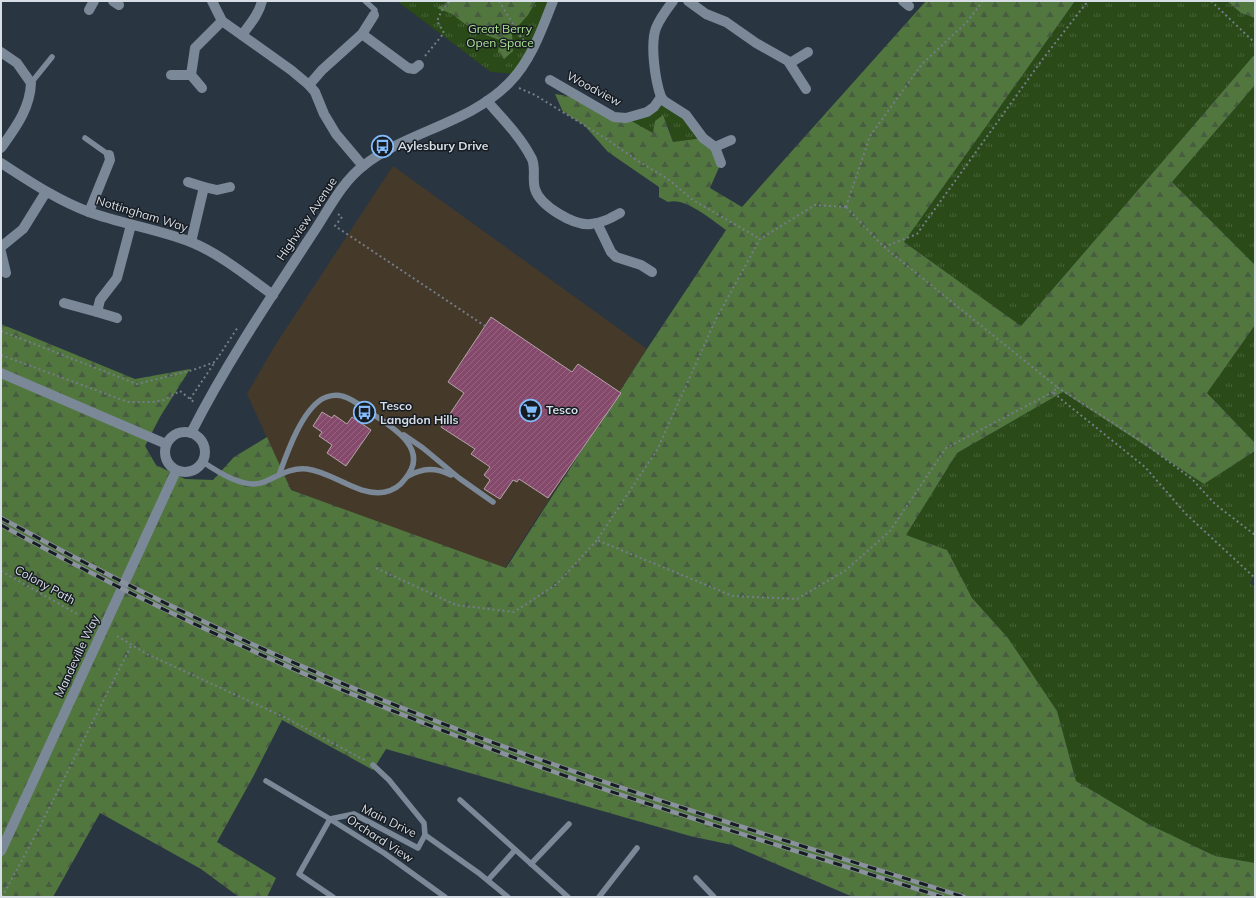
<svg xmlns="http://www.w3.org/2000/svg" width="1256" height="898" viewBox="0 0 1256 898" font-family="Mulish,sans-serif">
	<defs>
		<pattern id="grass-tufts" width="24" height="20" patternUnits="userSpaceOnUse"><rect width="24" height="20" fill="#2a4a18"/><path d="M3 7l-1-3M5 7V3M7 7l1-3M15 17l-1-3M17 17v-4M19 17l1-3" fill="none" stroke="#48643a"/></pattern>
		<pattern id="forest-firs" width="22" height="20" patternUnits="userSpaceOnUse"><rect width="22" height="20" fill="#51763e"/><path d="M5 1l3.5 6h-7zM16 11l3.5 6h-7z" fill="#485c42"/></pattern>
		<pattern id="building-hatch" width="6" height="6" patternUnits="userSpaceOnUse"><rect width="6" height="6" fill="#854a6b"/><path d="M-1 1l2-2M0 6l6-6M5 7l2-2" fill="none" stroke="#966480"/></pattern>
	</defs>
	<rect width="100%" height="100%" fill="#2a3542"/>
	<polygon fill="#453a2a" points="393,166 647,349 504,569 291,490 247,394 274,347"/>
	<g fill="url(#grass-tufts)">
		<polygon points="397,1 553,1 516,74 491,72"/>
		<polygon points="1075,1 1227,1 1241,13 1255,18 1255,54 1021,326 904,242"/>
		<polygon points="1255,85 1255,265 1172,182"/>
		<polygon points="661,97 671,104 703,138 673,142 668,125 653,133 626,118 635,115"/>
		<polygon points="1255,325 1255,443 1207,393"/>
		<polygon points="1063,392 1204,484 1255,451 1255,573 1250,583 1255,587 1255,863 1215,856 1150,825 1076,781 1057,711 1008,638 972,598 947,550 906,535 957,453"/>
	</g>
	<g fill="url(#forest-firs)">
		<polygon points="449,1 536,1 528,15 512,33 513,51 504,59 498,52 500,40 474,31 452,14 437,8"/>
		<path d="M 926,1 L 1075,1 L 904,242 L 1021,326 L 1255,54 L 1255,85 L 1172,182 L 1255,265 L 1255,325 L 1207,393 L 1255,443 L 1255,451 L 1204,484 L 1063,392 L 957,453 L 906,535 L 947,550 L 972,598 L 1008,638 L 1057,711 L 1076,781 L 1150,825 L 1215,856 L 1255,863 L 1255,897 L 853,897 L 732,845 L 690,836 L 386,749 L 373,770 L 282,720 L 253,777 L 217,842 L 276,878 L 267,897 L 239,897 L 201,869 L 100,813 L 53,897 L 1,897 L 1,324 L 135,379 L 190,369 L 160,417 L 145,446 L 156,465 L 185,479 L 213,480 L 234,457 L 267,437 L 291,490 L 506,568 L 647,349 L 726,230 C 712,220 685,197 668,202 L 659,197 L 659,187 L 608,152 L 584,125 L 563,112 L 555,94 L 580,98 L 626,118 L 653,133 L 655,121 L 663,115 L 673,142 L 703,138 L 721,163 L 710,188 L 742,207 Z"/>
		<polygon points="1227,1 1255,1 1255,18 1241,13"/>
	</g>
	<g fill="url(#building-hatch)" stroke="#b6a2ac">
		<polygon points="491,317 572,372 578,364 621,393 548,498 519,479 517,482 513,480 500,499 484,489 490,480 484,475 490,467 471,454 475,449 441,427 464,393 448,382"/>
		<polygon points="322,412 332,418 334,415 347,424 352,417 371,430 346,466 327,453 332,445 319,436 322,432 313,426"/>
	</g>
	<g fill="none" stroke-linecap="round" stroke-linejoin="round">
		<g stroke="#747d88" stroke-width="2" stroke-dasharray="2 3" stroke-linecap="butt">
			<polyline points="499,1 522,39 526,41"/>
			<polyline points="1211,1 1255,43"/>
			<polyline points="425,56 444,33 437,21 442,10 450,1"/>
			<polyline points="519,88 535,95 605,138 638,161 668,179 693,200 760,239"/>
			<polyline points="846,207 815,205 760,239 716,319 657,450 597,540 733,596 797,599 846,570 890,531 946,448 1053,392"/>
			<polyline points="846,207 884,247 1057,387 1053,392 1062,400 1145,467 1186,514 1255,578"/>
			<polyline points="846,207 870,136 922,64 967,22 983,1"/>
			<polyline points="338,214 342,217 335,226 485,326"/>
			<polyline points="884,247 917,234 1042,60 1088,1"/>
			<polyline points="1,331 137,384 193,370 215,362 238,327"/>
			<polyline points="1,355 128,402 153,402 164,400 180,391 195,403"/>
			<polyline points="1057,387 1144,443 1192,479 1215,504 1255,535"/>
			<polyline points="190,399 215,362"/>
			<polyline points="376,568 456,605 514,612 557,584 597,540"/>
			<polyline points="1,571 79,615"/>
			<polyline points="117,636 147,654 286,718 366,761"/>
			<polyline points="2,897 35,836 131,646"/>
		</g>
		<g stroke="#7b8897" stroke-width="5.5">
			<polyline points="365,1 375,10 374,15"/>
			<polyline points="31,83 52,57"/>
			<polyline points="85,138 109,155"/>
			<polyline points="404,435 423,448 459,478 493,502"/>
			<path d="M 203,462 C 218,472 245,490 264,482 C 278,476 292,467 307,469 C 333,472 358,497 385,492 C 394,490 400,486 405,479 C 431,449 392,427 371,413 C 362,407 352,398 342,396 C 336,394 327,396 322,399 C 301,412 287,453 279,475"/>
			<path d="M 408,476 C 423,468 435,467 451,475"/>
			<polyline points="373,765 389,780 424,823 425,835"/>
			<polyline points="266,781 330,819 354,814 418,848 425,835"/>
			<polyline points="460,800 568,897"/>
			<polyline points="425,835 480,874 508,897"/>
			<polyline points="531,864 569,824"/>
			<polyline points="696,878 714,897"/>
			<polyline points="488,880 515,850"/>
			<polyline points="333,897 299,874 330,819 384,853 445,897"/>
			<polyline points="599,897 637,848"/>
		</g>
		<g stroke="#7b8897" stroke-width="10">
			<polyline points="113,1 119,5"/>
			<polyline points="212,1 222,21 291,70 309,85 315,92 324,114 336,134 363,166"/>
			<polyline points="688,1 706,14 726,22 756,43 788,61 806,89"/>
			<polyline points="903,1 909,6"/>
			<polyline points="89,10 94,1"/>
			<polyline points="362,34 408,68 414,69 419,65"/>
			<path d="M 242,35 C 250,24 259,14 262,1"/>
			<path d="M 1,52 L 17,63 L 31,83 C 30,109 15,128 1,148"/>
			<polyline points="790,63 808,52"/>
			<polyline points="171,75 191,75"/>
			<path d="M 550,80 L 614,117 L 626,118 L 647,112 L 654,107 L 661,97 C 655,80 650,44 656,28 C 660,18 667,9 673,1"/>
			<polyline points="309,85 322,70 362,34 374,15"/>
			<polyline points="202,88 191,75 195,48 222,21"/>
			<polyline points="661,97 664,101 686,115 703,138 715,147 731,140"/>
			<path d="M 487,101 C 503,119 521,137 532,159 C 536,168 532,179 535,189 C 540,206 574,226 591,224 C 602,223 611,218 620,213"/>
			<polyline points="715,147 721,163"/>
			<path d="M 1,163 C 29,181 57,200 89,212 C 122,224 158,229 191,242 C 220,254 247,276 273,295"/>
			<polyline points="188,182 204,187"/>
			<polyline points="89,212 110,160 109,155"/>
			<polyline points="597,223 611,252 616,257 641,265 652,272"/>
			<polyline points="191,242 204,187 217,190 230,187"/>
			<polyline points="1,247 23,229 46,192"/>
			<polyline points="1,252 6,273"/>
			<polyline points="64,303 97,312 100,300 117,278 131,225"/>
			<polyline points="97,312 117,318"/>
			<path d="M 191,433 C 226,364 269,300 311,236 C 327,213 340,184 363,166 C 407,131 469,124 509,83 C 531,61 542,29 553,1"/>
		</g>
		<g stroke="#7b8897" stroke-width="10">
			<polyline points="1,373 166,444"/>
			<circle cx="185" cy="452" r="20"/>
			<polyline points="1,851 176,471"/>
		</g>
		<defs>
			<g id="rail">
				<path d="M 1,518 C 145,597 295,668 449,726 C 618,791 792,842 964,897"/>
				<path d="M 1,525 C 144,604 292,672 444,731 C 607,795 776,844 942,897"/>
			</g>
		</defs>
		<use href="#rail" stroke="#8a929d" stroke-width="4.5"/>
		<use href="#rail" stroke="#171c22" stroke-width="3" stroke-dasharray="9" stroke-linecap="butt"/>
	</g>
	<defs>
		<symbol id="bus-ring" viewBox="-11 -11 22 22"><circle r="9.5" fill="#171c22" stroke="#83bcfb" stroke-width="1.5"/><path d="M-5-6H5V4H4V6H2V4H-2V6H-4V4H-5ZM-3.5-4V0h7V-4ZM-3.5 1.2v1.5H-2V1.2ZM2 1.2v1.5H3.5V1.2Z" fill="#83bcfb"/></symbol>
		<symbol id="supermarket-ring" viewBox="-11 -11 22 22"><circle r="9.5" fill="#171c22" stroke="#83bcfb" stroke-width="1.5"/><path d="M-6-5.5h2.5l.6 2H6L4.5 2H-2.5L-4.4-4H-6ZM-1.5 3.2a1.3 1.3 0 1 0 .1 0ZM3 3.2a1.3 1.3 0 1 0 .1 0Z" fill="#83bcfb"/></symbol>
	</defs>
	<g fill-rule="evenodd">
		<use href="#bus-ring" x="370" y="134" width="25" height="25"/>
		<use href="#supermarket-ring" x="518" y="398" width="25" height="25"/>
		<use href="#bus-ring" x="352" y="400" width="25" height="25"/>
	</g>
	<g text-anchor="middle" stroke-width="3" stroke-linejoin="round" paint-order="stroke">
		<g font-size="12" fill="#ade391" stroke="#171c22">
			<text x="500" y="33">Great Berry<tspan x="500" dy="14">Open Space</tspan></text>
		</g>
		<g font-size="12" fill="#d7dee6" stroke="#171c22">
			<text transform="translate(594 89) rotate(28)" y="4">Woodview</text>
			<text transform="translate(142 214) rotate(17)" y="4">Nottingham Way</text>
			<text transform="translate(307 219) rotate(-56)" y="4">Highview Avenue</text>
			<text transform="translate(45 585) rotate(29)" y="4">Colony Path</text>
			<text transform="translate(77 656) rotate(-65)" y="4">Mandeville Way</text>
			<text transform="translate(389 821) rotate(26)" y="4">Main Drive</text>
			<text transform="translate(380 839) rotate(33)" y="4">Orchard View</text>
		</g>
		<g font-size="12" font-weight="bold" fill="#d7dee6" stroke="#171c22" text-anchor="start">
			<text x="398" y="150">Aylesbury Drive</text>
			<text x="380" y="410">Tesco<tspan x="380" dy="14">Langdon Hills</tspan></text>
			<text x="546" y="414">Tesco</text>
		</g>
	</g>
	<rect width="1256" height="898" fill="none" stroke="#d7dee6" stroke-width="4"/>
</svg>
